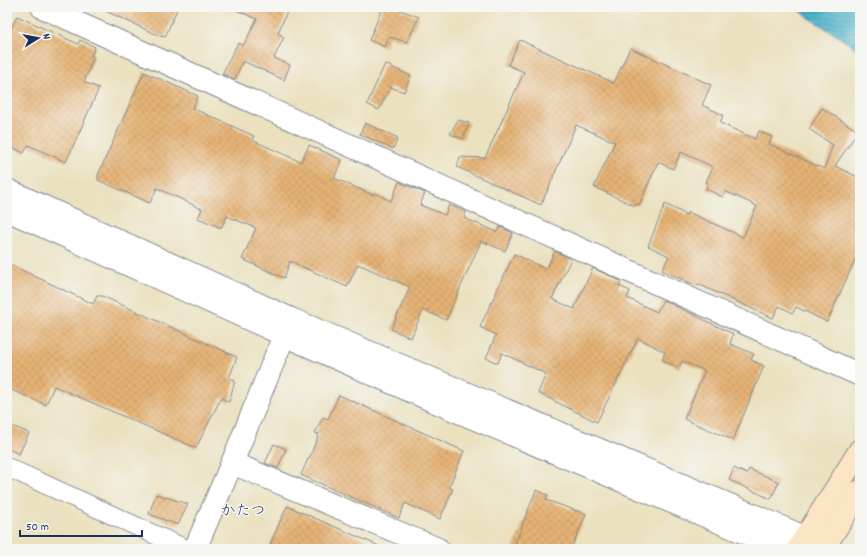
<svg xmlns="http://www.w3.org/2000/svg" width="867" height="556" viewBox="0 0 867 556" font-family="Dekko,'Klee One',sans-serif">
	<defs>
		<pattern id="water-rules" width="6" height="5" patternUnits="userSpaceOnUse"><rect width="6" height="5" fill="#4ab2c9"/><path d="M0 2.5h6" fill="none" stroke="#3d91a6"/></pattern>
		<pattern id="building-cross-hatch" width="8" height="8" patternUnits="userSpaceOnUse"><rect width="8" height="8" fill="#e6b374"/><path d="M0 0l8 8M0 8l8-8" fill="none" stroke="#c59a67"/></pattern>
	</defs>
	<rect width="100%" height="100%" fill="#f6f6f2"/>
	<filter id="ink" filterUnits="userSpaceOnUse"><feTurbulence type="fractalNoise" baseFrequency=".025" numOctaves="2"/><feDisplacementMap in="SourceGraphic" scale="8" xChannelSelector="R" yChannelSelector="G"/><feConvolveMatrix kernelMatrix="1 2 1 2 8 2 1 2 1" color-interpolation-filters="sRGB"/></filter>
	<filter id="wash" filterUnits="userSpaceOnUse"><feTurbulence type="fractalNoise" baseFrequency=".012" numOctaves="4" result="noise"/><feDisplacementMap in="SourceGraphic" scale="16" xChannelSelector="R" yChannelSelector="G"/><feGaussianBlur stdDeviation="0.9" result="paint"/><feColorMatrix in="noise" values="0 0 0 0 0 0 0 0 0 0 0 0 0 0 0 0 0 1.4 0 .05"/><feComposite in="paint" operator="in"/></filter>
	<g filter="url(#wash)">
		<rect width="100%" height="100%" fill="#ebe1bf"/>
		<polygon fill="url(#water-rules)" stroke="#327094" points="793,7 860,7 860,51"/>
		<g id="blocks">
			<g fill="url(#building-cross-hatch)">
				<polygon points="97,7 178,7 165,37 163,36 162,37"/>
				<polygon points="229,7 289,7 278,33 284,37 274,58 290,65 284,80 243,61 235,79 222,74 238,43 243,46 257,19"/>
				<polygon points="383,7 402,7 400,10 419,17 407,42 389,37 385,47 369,40"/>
				<polygon points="17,16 78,44 80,40 95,47 91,56 94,57 84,82 99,88 66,162 28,145 24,153 7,145 7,38"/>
				<polygon points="520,40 614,83 630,48 711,85 702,105 723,115 720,123 755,139 759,131 772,137 769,144 824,169 833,145 809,129 822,108 858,131 835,166 860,178 860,249 827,322 796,307 793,313 779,306 773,318 698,284 697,286 662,270 669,256 648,246 665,204 687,215 688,212 743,237 757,206 725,191 723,197 706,189 708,183 706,182 713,167 681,152 673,169 658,162 639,205 636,204 635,206 594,187 615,142 576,125 541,205 457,167 460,157 485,158 524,72 508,65"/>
				<polygon points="385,64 411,76 404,92 390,87 379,110 367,104"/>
				<polygon points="144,72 198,96 192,108 254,136 252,140 301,162 309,145 342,160 334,178 373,195 374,193 391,201 399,182 425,193 420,205 445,215 449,205 466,212 464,218 497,232 500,227 513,233 505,251 481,241 446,320 423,310 411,338 391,329 410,287 358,264 347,287 290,261 284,278 242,259 256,228 227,216 221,228 198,218 202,209 157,188 150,203 98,180 98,175"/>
				<polygon points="458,120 469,123 463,139 450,134"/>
				<polygon points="365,123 398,138 393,149 360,134"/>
				<polygon points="555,251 571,259 552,299 574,309 593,268 621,281 619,286 630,291 627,298 657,312 663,300 733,334 730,344 754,354 751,360 764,366 733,440 684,419 705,371 682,361 679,368 662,360 665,352 638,338 597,422 538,393 546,374 502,353 498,363 486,358 496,335 480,327 514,254 546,269"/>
				<polygon points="7,263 93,304 97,296 102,296 237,357 229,378 235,380 229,402 221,398 196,448 54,386 46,405 7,388"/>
				<polygon points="339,395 464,451 449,487 453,489 440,519 405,503 399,518 301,475 308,459 309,459 319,434 315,433 323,417 328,419"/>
				<polygon points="7,424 29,433 19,454 7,448"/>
				<polygon points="274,444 286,449 278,468 265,463"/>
				<polygon points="734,468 747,474 749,469 779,482 771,499 729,480"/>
				<polygon points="536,490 548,495 546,500 586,514 571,549 513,549"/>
				<polygon points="156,494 188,504 178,525 149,514"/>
				<polygon points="287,506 386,549 268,549"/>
			</g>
		</g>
	</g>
	<g filter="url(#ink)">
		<use href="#blocks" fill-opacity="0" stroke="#83888e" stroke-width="1"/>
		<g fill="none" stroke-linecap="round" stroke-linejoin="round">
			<defs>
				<polyline id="minor" points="7,467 186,549"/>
				<g id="tertiary">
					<polyline points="42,7 860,375"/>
					<polyline points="7,190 291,319 765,520 822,545"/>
					<polyline points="7,210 284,335 440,404 783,549"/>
					<polyline points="232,463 438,549"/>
					<polyline points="195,549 232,463 290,321"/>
				</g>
				<g id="secondary">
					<polyline points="798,549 860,450"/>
					<polyline points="823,549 860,491"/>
				</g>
			</defs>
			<use href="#minor" stroke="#83888e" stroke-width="20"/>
			<use href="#tertiary" stroke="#83888e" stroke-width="24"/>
			<use href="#secondary" stroke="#83888e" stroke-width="24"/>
			<use href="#minor" stroke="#fff" stroke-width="18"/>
			<use href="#tertiary" stroke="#fff" stroke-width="22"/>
			<use href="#secondary" stroke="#fce5c4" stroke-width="22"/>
		</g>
	</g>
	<g text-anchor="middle" stroke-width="3" stroke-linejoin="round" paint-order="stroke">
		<g font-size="15" fill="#1b2f5e" stroke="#f6f6f2">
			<text x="243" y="515">かたつ</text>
		</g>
	</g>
	<rect width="867" height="556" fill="none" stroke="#f6f6f2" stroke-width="24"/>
	<g transform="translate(38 38) rotate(79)" stroke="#f6f6f2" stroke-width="3" paint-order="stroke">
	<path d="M0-3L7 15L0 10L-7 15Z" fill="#1b2f5e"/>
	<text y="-6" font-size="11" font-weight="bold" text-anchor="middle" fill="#1b2f5e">N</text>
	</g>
	<path d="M20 530v6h122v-6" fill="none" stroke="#1b2f5e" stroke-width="2"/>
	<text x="26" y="530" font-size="12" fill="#1b2f5e" stroke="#f6f6f2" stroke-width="3" paint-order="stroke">50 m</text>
</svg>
